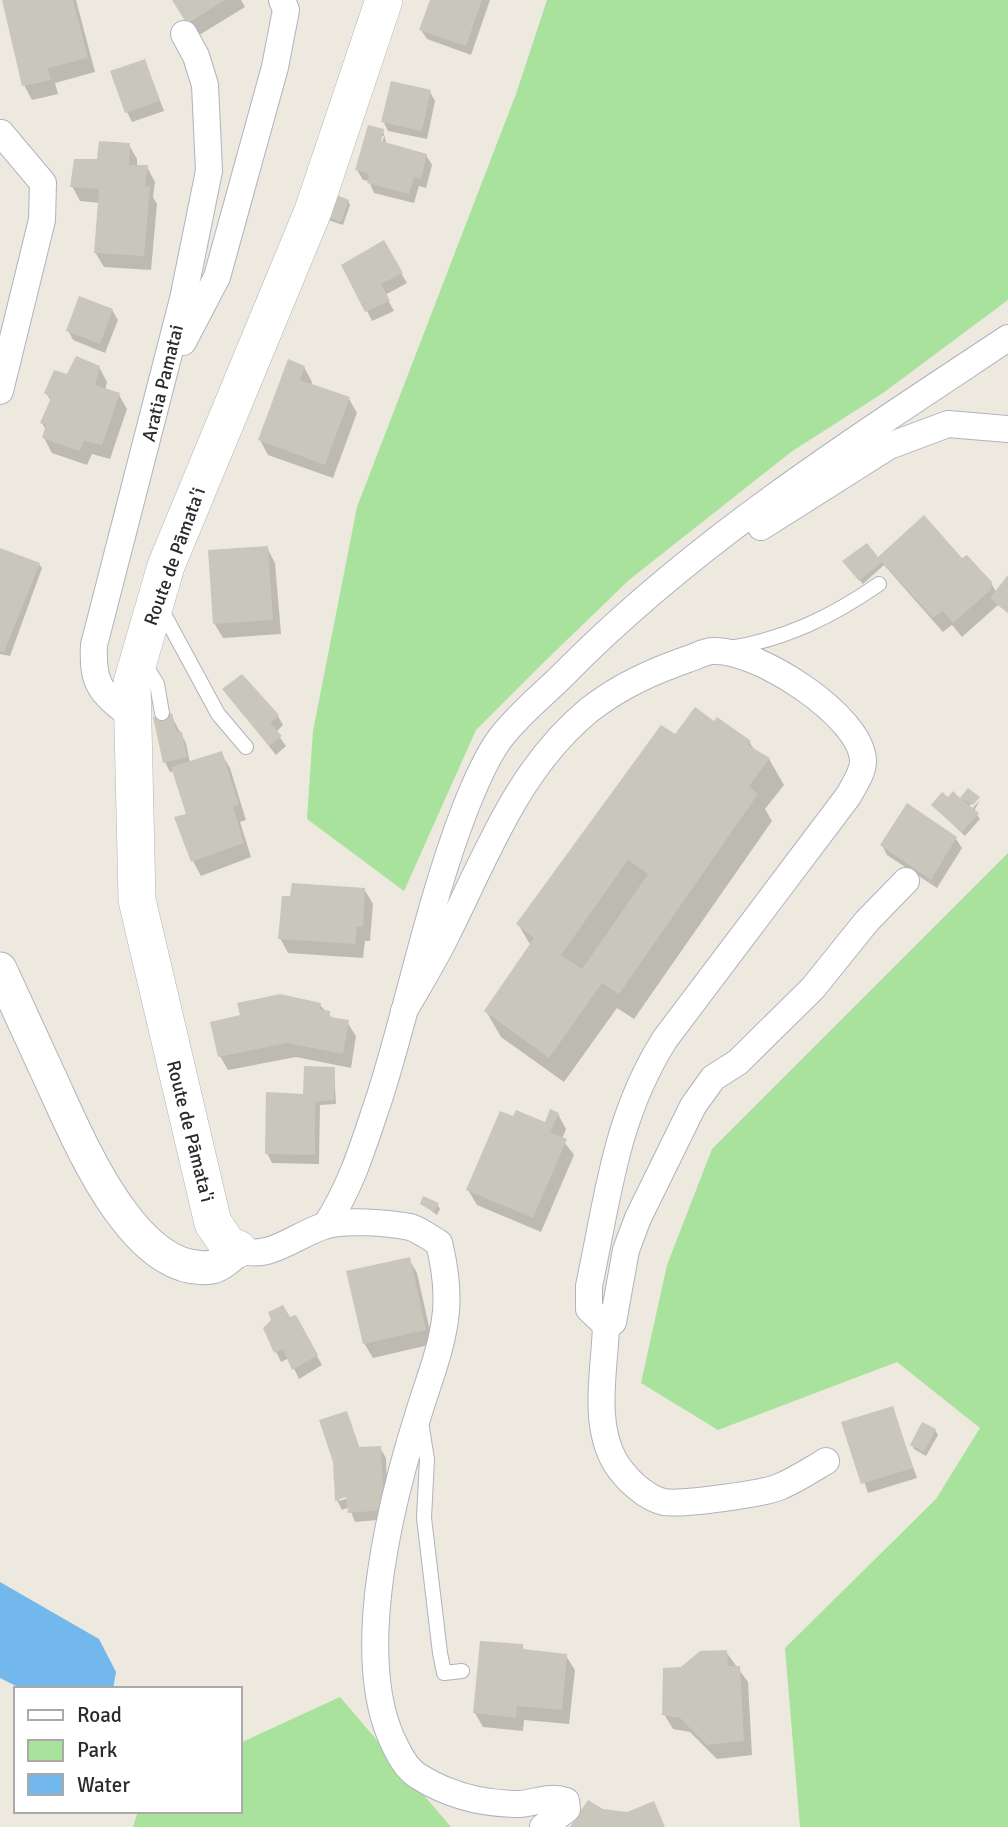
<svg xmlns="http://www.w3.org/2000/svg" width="1008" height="1827" viewBox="0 0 1008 1827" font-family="Signika,sans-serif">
	<rect width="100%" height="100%" fill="#ede9de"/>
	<g fill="#a8e29c">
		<polygon points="547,0 1008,0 1008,300 883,393 791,452 629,580 542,664 476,730 404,891 307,819 313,731 357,507 516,94"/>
		<polygon points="1008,853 1008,1827 800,1827 785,1648 936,1499 980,1428 897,1362 718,1430 641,1383 667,1265 712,1149"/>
		<polygon points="340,1697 451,1827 133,1827 138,1811 240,1811 240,1743"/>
	</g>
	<polygon fill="#73b8ed" points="0,1582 99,1639 116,1672 113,1689 22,1689 0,1678"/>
	<g fill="#0003" fill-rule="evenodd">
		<polygon points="3,0 76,0 95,72 55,83 58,94 32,100 24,85"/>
		<polygon points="174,0 241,0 245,7 196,37"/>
		<polygon points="431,0 490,0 471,55 427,39 421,30"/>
		<polygon points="145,61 164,111 132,122 127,112"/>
		<polygon points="430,92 435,101 427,139 388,131 383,121"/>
		<path d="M 383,131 L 387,145 L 426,155 L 432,165 L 426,188 L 419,186 L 414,203 L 374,193 L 369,181 L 363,180 L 357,170 ZM 380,136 L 384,136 L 380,150 Z"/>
		<polygon points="129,145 137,159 137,167 147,167 155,182 153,197 157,204 151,270 104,267 95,252 100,203 80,201 72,186 99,161"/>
		<polygon points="333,196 348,201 350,205 343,225 328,220"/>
		<polygon points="383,242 407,283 385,295 394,311 372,321 344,265"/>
		<polygon points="112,310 118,320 105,353 73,340 68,330"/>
		<polygon points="99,367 107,382 105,390 119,395 127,409 110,459 92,454 87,465 52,453 44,438 46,430 42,423 51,401 46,393 68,377"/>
		<polygon points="304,367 312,382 311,386 349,399 357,413 333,478 268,455 260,440"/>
		<polygon points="267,548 275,563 281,634 223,638 214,623"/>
		<polygon points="0,550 39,564 42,568 10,656 0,654"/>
		<polygon points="878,560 962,561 991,583 996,592 1008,578 1008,613 998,605 962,637 952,625 943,632 884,565 863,584 847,565"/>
		<polygon points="224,690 278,716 283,725 276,732 286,746 276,755"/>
		<polygon points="171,715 186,743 190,763 221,753 230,768 246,820 240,822 251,857 201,876 193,861 188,816 174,771 170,772 165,762"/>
		<polygon points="675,737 750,743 755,751 769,759 784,785 765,809 772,821 634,1019 617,1008 564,1082 501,1037 486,1011 531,946 518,924"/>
		<polygon points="968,790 977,797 965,811 968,813 980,800 974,811 980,819 965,836 933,806 949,799 961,800"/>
		<polygon points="908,806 956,839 962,848 937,888 887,855 882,845"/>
		<polygon points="364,889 373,904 370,941 365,941 363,958 288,953 280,938"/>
		<polygon points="319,1004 333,1019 347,1022 356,1036 351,1068 296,1057 228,1070 220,1056"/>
		<polygon points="334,1069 336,1104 320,1105 319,1164 272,1163 267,1153 306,1096"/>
		<polygon points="558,1114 566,1129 562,1139 574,1155 541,1232 477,1205 468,1190"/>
		<polygon points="422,1204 437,1204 440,1209 437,1215"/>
		<polygon points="409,1259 417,1273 433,1344 373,1358 364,1343"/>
		<polygon points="295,1317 322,1365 299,1379 289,1358 281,1362 265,1329"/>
		<polygon points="892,1408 917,1478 868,1493 844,1423"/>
		<path d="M 347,1413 L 360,1449 L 380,1448 L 386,1458 L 388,1519 L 355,1522 L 349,1507 L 342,1510 L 337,1500 ZM 353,1493 L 355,1496 L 339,1501 L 339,1498 Z"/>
		<polygon points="935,1430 938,1435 926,1456 914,1449 912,1445"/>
		<polygon points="522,1646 525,1651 566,1656 575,1670 569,1724 524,1720 523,1731 483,1727 475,1713"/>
		<polygon points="726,1652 748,1682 752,1755 717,1759 690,1732 673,1729 664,1714 682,1668"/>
	</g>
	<g fill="#c9c7bc" fill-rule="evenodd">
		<polygon points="2,0 73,0 88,58 48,68 51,80 22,86"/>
		<polygon points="172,0 225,0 187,24"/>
		<polygon points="430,0 482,0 466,46 419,30"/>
		<polygon points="145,59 160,101 125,113 110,71"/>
		<polygon points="391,81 431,90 422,131 381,122"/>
		<polygon points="368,125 384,129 381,141 427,154 421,179 414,177 409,194 367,183 369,174 355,170"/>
		<polygon points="99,141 130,143 129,165 148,165 145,186 150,187 144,256 94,253 99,189 70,187 74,159 97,159"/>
		<polygon points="332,193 349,200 341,222 324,216"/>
		<polygon points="384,240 403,273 381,284 390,301 365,312 341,265"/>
		<polygon points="79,296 113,309 100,344 66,331"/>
		<polygon points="76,356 100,366 95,385 120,393 102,445 84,441 79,451 42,438 46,425 40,423 51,398 44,393 54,370 67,374"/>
		<polygon points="288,359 305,366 300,380 350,397 325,465 258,440"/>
		<polygon points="924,515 962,558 967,555 992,582 991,590 953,623 943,611 933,618 882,562 859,581 842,561 867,543 878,557"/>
		<polygon points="268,546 273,620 213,624 208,550"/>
		<polygon points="0,548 40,563 4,652 0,651"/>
		<polygon points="1008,575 1008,613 990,598"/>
		<polygon points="242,674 279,715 270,723 282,736 269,746 222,689"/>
		<path d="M 695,707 L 714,721 L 717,717 L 751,741 L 748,745 L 770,758 L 749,786 L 758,794 L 619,994 L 602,983 L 549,1058 L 484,1011 L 534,938 L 516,924 L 661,725 L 675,734 ZM 628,860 L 648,874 L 582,969 L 561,955 Z"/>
		<polygon points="172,713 176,731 182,732 187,757 163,763 153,717"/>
		<polygon points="222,751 239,805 233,807 244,843 191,862 174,817 186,814 171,767"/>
		<polygon points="968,788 980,797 973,805 960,798 979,813 962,832 931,805 942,792 948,797 953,791 960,798"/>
		<polygon points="907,803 957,837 931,880 880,845"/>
		<polygon points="292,883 365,888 363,927 357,927 355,944 278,939 282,896 290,896"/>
		<polygon points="280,994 321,1003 319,1009 330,1011 330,1017 349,1020 343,1054 287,1043 218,1057 210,1022 240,1015 237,1003"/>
		<polygon points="304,1066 335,1067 334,1100 315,1102 315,1155 265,1154 266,1092 303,1094"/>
		<polygon points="550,1109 559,1113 550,1132 567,1139 533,1218 466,1190 500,1111 513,1116 516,1110 545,1122"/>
		<polygon points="423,1196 439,1203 434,1212 420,1204"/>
		<polygon points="410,1257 426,1330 363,1344 346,1271"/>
		<polygon points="283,1305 290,1317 296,1315 318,1355 292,1370 283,1349 274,1353 263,1328 271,1320 268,1312"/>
		<polygon points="893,1406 913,1468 861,1484 841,1422"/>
		<polygon points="347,1411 359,1447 381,1446 384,1510 348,1513 346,1497 335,1501 333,1462 319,1420"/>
		<polygon points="922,1422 936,1429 924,1452 910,1445"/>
		<polygon points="480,1641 523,1644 523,1649 567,1654 562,1710 517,1706 516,1718 473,1713"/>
		<polygon points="727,1650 728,1666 740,1666 744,1741 707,1745 680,1718 662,1715 663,1668 681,1667 700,1651"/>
		<polygon points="588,1800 603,1809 627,1812 654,1801 665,1827 570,1827"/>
	</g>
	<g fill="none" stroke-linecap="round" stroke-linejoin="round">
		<defs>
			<g id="service">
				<polyline points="159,605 218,714 246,747"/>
				<path d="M 730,648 C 786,639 833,616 879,584"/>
				<polyline points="144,663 157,684 162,713"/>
				<polyline points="421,1422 427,1459 424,1518 440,1653 444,1673 462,1671"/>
			</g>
			<g id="minor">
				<polyline points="183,342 217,277 275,67 286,10 282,0"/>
				<polyline points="0,391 42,220 43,183 1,133"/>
				<polyline points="761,527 889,446 948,424 1008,429"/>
				<path d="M 132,717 C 101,692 92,686 94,645 L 183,299 L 209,171 L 205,85 L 196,56 L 184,34"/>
				<path d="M 404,1011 C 419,985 435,959 448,932 C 488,852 518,769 589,710 C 620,686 651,672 688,659 C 695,657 705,651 713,651 C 756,648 862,716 863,761 C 863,773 854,785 849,795 L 665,1039 C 615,1118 608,1198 589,1286 L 589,1309 L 606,1325 L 613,1322 L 626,1250 L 638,1218 L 693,1106 L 713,1078 L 738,1062 L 813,988 L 867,921 L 906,881"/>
				<path d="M 326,1225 C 353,1183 364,1143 380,1096 C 410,1001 429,902 465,809 C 474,786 487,755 502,736 C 520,713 544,694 564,674 C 695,541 853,441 1008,338"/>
				<path d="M 238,1249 C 268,1262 295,1235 324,1226 C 344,1219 389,1223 410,1227 C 420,1230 430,1238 439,1243 C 445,1267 448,1287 446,1311 C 443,1345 430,1377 420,1409 C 392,1497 353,1649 391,1737 C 397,1750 405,1768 418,1776 C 448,1795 484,1804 519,1804 C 536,1803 549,1795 566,1801 L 567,1809 L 543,1827"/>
				<path d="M 606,1325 C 605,1368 592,1422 615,1462 C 625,1478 645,1498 664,1502 C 680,1505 763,1494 779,1487 C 796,1480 811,1470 826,1461"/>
			</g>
			<path id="tertiary" d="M 0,969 C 17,1006 34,1043 51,1080 C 77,1136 134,1279 212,1267 C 221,1265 231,1255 238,1249"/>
			<polyline id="secondary" points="238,1249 228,1245 213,1223 137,900 132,683 166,566 313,211 384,0"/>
		</defs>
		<use href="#service" stroke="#b1b2bf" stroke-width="16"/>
		<use href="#minor" stroke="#b1b2bf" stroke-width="28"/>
		<use href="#tertiary" stroke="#b1b2bf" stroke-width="35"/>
		<use href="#secondary" stroke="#b1b2bf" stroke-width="38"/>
		<use href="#service" stroke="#fff" stroke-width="14"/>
		<use href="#minor" stroke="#fff" stroke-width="26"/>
		<use href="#tertiary" stroke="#fff" stroke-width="33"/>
		<use href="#secondary" stroke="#fff" stroke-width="37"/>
	</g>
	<g text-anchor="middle" stroke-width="5" stroke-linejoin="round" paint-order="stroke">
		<g font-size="19" fill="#2b2b2b" stroke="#fff">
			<text transform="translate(162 383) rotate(-76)" y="7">Aratia Pamatai</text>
			<text transform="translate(174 556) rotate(-70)" y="7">Route de Pāmata'i</text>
			<text transform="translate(191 1131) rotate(76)" y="7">Route de Pāmata'i</text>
		</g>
	</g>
	<rect x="14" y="1687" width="228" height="126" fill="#ffffff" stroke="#aaaaaa" stroke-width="2"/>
	<rect x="28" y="1710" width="35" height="10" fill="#ffffff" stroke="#aaaaaa" stroke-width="2"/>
	<text x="77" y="1722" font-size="21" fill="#2b2b2b">Road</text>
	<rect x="28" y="1740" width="35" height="21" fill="#a8e29c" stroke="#aaaaaa" stroke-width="2"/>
	<text x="77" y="1757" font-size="21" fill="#2b2b2b">Park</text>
	<rect x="28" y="1774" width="35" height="21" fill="#73b8ed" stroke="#aaaaaa" stroke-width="2"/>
	<text x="77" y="1792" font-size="21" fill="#2b2b2b">Water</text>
</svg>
